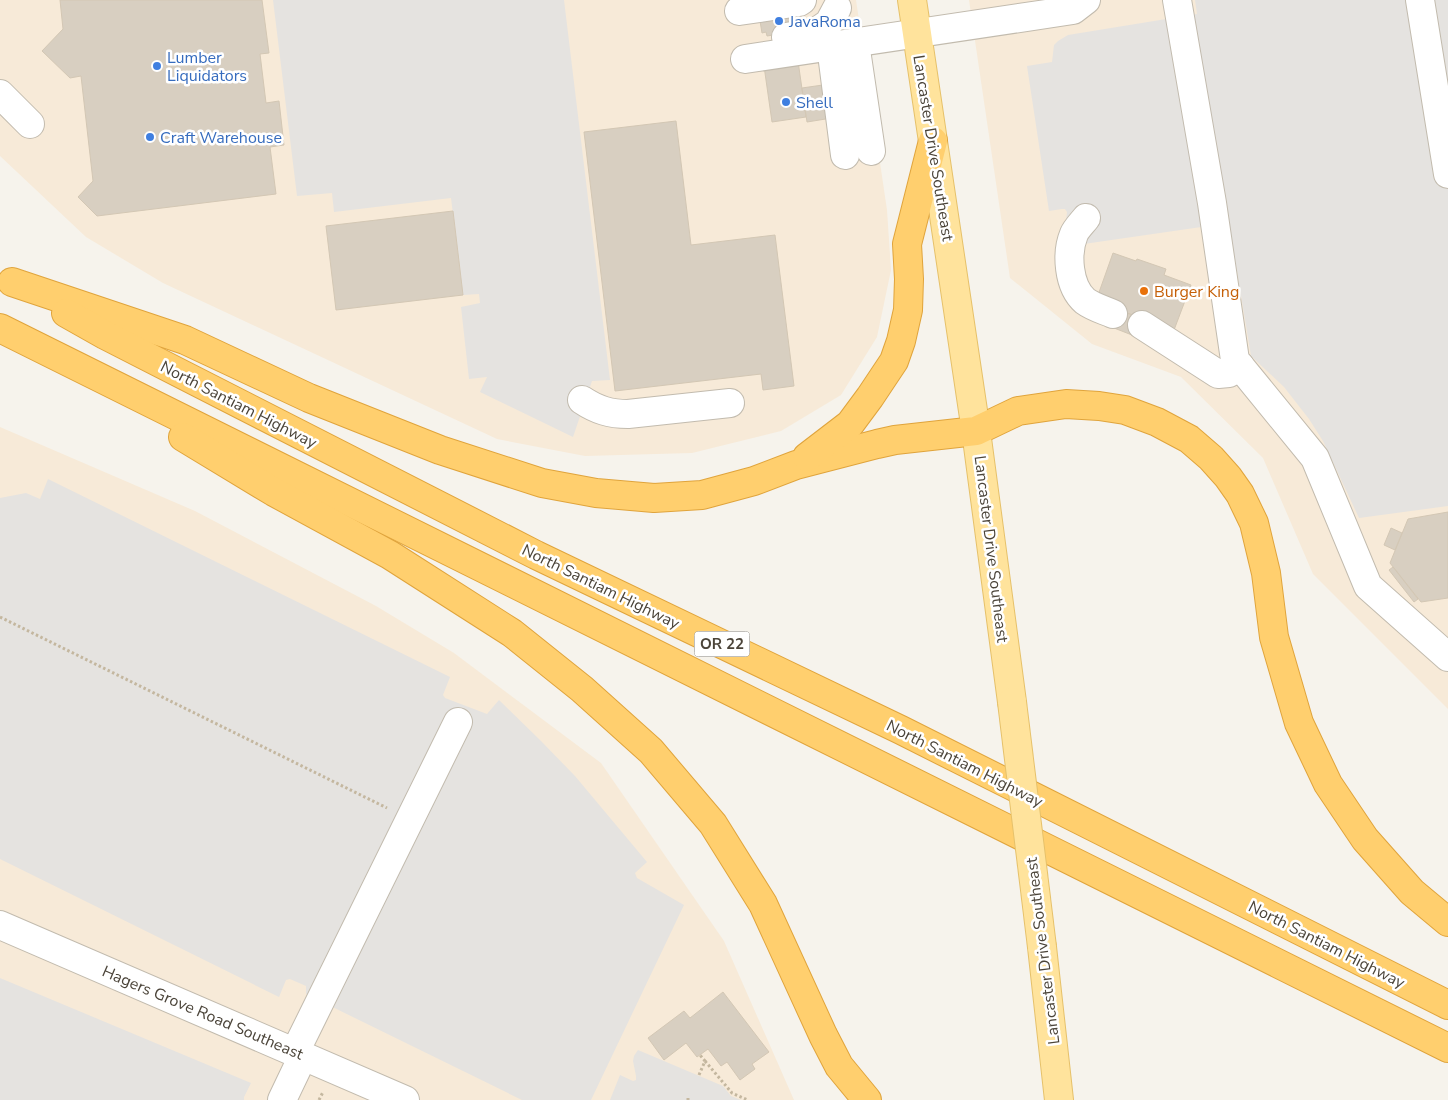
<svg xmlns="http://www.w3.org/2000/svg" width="1448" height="1100" viewBox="0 0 1448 1100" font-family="'Nunito Sans',sans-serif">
	<rect width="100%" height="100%" fill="#f6f3ec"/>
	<g fill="#f7ead8">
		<polygon points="0,0 856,0 887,210 891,270 877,337 841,395 781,431 692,453 585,456 497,439 163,283 86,237 0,156"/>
		<polygon points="969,0 1448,0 1448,709 1313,574 1263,458 1181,377 1092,344 1010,278"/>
		<polygon points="0,427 195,511 376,606 454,653 601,763 724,941 794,1100 0,1100"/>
	</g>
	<g fill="#e5e3e0">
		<polygon points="273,0 564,0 610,380 592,381 573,437 480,392 487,377 469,379 461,307 480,303 479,294 463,295 451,198 334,212 332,193 297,196"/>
		<polygon points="1195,0 1448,0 1448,506 1359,518 1323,441 1309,419 1284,387 1251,356 1229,223 1063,247 1067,212 1065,209 1062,209 1049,211 1027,66 1052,62 1054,45 1058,41 1068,35 1197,14"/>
		<polygon points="48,479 450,677 443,695 445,698 487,714 499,700 541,741 575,776 647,862 635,873 637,878 684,905 591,1100 522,1100 306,994 306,986 290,979 286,980 279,997 0,859 0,498 26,493 40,499"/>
		<polygon points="0,978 251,1083 244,1097 244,1100 0,1100"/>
		<polygon points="638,1050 723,1086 731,1096 741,1100 610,1100 620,1075 633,1081 636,1080 636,1076 633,1061 634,1056"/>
	</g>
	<g fill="#d8cfc1" stroke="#d3c7b4">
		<polygon points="60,0 262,0 269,53 260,54 266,103 279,101 284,145 270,147 276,194 97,216 78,197 93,181 81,76 70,78 42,51 63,29"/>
		<polygon points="794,6 798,31 767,36 766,32 762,33 760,21"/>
		<polygon points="798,61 806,117 772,122 764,66"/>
		<polygon points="864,79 869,112 807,122 802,88"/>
		<polygon points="676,121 691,245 775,235 794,386 763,390 761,374 615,391 584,132"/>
		<polygon points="453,211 463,295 336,310 326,226"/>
		<polygon points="1113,253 1136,261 1137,259 1166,269 1164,275 1191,285 1174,330 1097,302 1097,298"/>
		<polygon points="1115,309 1144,319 1137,337 1109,326"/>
		<polygon points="1448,512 1448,598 1421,602 1390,563 1408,519"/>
		<polygon points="1391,528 1402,533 1395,550 1384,545"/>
		<polygon points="1393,567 1418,599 1414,602 1389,570"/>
		<polygon points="723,992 769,1052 752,1064 755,1069 740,1080 727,1062 721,1066 708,1049 697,1057 686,1043 664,1060 648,1038 684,1011 690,1018"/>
	</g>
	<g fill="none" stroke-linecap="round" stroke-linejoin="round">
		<defs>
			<g id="minor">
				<polyline points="1177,0 1212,203 1235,360 1315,458 1368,586 1448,657"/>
				<polyline points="1420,0 1448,174"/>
				<polyline points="739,11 799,2 802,0"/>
				<polyline points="786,37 816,32 829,23 837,8"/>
				<polyline points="855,43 871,151"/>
				<polyline points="831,46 845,155"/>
				<polyline points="745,59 1073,10 1086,0"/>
				<polyline points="0,94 30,124"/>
				<path d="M 1086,218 C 1082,223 1076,229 1074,234 C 1066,253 1068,286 1085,301 C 1093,307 1104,310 1113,314"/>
				<polyline points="1142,325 1218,374 1229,373 1240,366"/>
				<path d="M 582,400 C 597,410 610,414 628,414 L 730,403"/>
				<polyline points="0,925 405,1100"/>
				<polyline points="295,1052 458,722"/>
				<polyline points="282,1100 303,1056"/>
			</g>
			<g id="major">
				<polyline points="912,0 976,431 1012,702"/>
				<polyline points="1042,947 1059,1100"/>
			</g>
			<g id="highway">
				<polyline points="12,282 185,340 309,398 440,450 542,483 596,493 654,498 702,495 754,481 796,465 877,444 895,440 976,431 1018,411 1066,404 1099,406 1125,410 1157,422 1189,439 1211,458 1228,477 1240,494 1254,523 1266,573 1274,637 1299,723 1328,784 1365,839 1412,892 1448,922"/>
				<polyline points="66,313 105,335 536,555 901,730 1448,1005"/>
				<polyline points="0,328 1448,1048"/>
				<polyline points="183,437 274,492 390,555 512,633 582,689 651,751 713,824 763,904 823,1035 839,1066 867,1100"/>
				<polyline points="807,457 850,424 870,397 894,361 901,341 908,310 909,279 907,244 933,141"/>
			</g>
		</defs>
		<use href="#minor" stroke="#c2bbae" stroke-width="30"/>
		<use href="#major" stroke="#e6c16a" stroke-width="30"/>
		<use href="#highway" stroke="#e0a43c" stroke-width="30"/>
		<g stroke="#c4b79f" stroke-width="3" stroke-dasharray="2.5 2.5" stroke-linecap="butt">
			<polyline points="0,617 387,808"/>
			<polyline points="705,1061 732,1093 748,1100"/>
			<polyline points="699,1075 705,1061 700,1055"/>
			<polyline points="319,1100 323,1092"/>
			<polyline points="688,1100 688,1098"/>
		</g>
		<use href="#minor" stroke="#fff" stroke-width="28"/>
		<use href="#major" stroke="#ffe39c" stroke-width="28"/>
		<use href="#highway" stroke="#ffcf6e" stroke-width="28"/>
		<defs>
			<polyline id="major-bridge" points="1012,702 1042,947"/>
		</defs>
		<use href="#major-bridge" stroke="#e6c16a" stroke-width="30" stroke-linecap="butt"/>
		<use href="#major-bridge" stroke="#ffe39c" stroke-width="28"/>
	</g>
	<g fill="#3f7fe0" stroke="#fff" stroke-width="2">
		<circle cx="779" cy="21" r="5"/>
		<circle cx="157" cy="66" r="5"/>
		<circle cx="786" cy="102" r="5"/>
		<circle cx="150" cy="137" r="5"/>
	</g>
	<circle fill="#e8710a" stroke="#fff" stroke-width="2" cx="1144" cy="291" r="5"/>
	<g text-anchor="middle" stroke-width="5" stroke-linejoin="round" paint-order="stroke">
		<rect fill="#fff" stroke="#817c74" stroke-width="1" x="694.5" y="631.5" width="55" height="25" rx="4"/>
		<g font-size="15" font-weight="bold" fill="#4b4439">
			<text x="722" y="649">OR 22</text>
		</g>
		<g font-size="16" fill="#366cbe" stroke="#fff" text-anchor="start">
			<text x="789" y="27">JavaRoma</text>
			<text x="167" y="63">Lumber<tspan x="167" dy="18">Liquidators</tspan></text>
			<text x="796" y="108">Shell</text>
			<text x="160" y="143">Craft Warehouse</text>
		</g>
		<g font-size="16" fill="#4b4439" stroke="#fff">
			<text transform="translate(934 148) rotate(81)" y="6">Lancaster Drive Southeast</text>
			<text transform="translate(239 404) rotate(27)" y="6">North Santiam Highway</text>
			<text transform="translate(992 549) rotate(83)" y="6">Lancaster Drive Southeast</text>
			<text transform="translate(601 586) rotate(26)" y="6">North Santiam Highway</text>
			<text transform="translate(965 763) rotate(27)" y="6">North Santiam Highway</text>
			<text transform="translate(1327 944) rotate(27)" y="6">North Santiam Highway</text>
			<text transform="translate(1042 951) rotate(-97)" y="6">Lancaster Drive Southeast</text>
			<text transform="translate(203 1012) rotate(23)" y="6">Hagers Grove Road Southeast</text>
		</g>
		<g font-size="16" fill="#c56008" stroke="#fff" text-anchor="start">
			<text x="1154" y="297">Burger King</text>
		</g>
	</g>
</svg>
